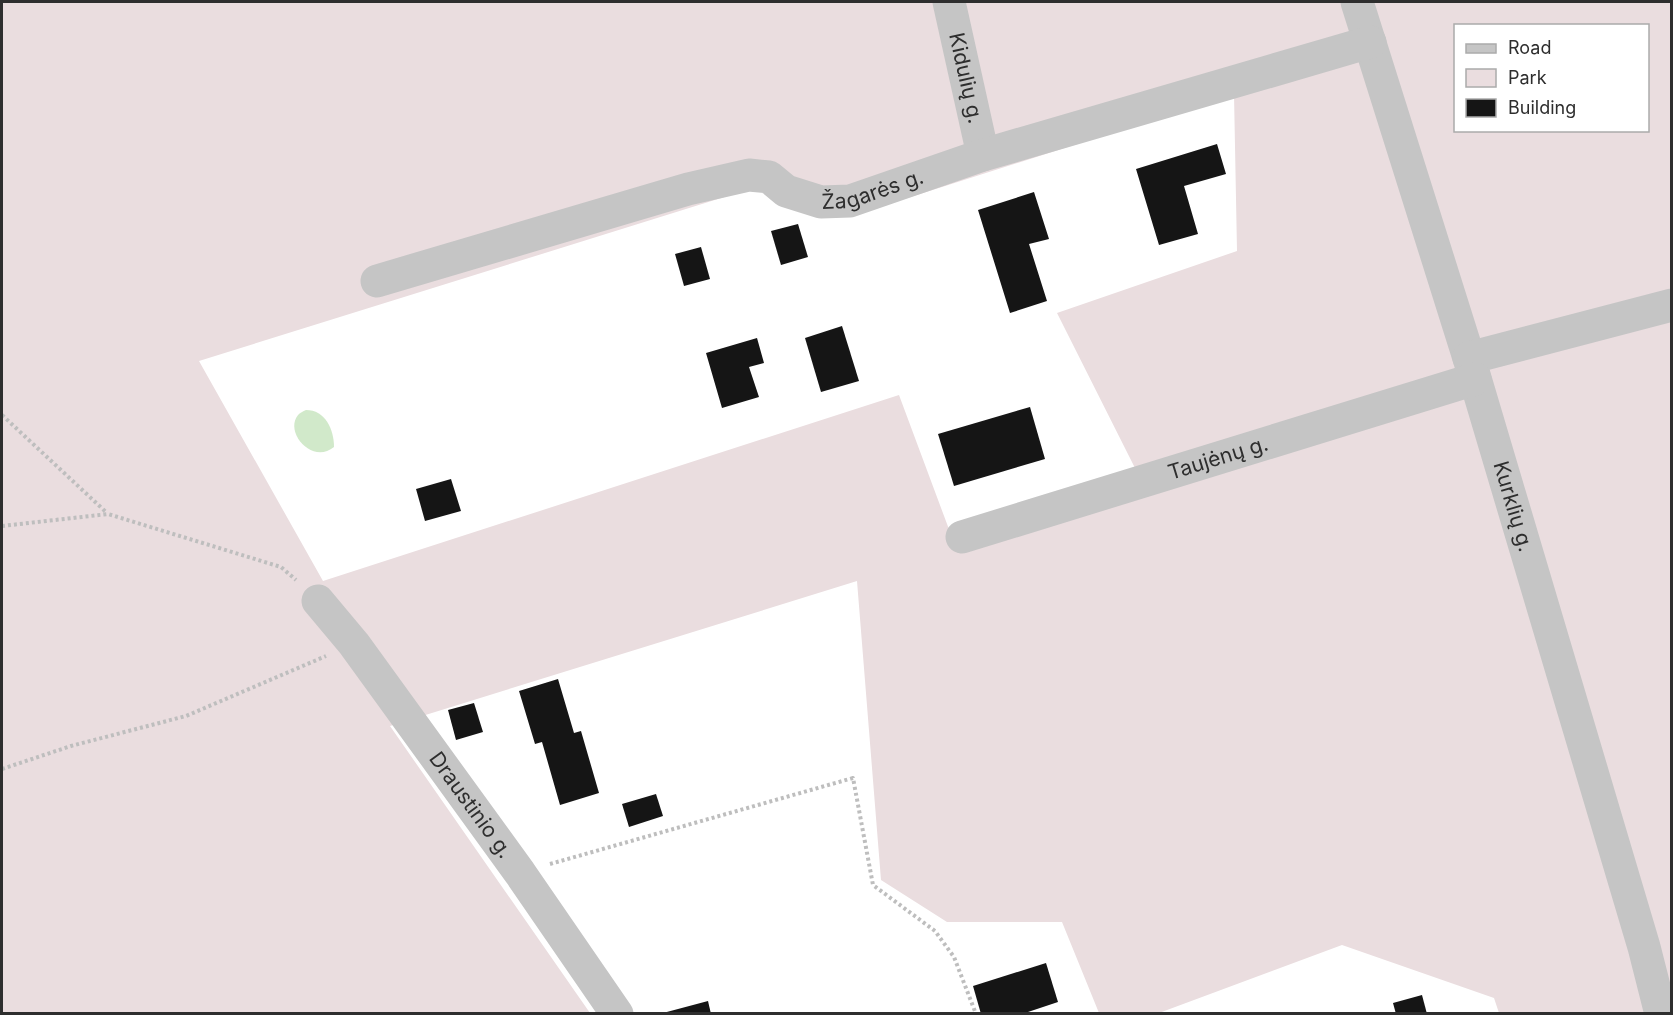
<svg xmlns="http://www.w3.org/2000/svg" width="1673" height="1015" viewBox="0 0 1673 1015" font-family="Inter,sans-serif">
	<rect width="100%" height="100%" fill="#fff"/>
	<path fill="#eadddf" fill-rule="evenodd" d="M 2,2 L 1671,2 L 1671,1013 L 1499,1013 L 1494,998 L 1342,945 L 1159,1013 L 1099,1013 L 1062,922 L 947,922 L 881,880 L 857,581 L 390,726 L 590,1013 L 2,1014 ZM 1456,26 L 1648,26 L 1648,130 L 1456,130 ZM 1234,94 L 1237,251 L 1057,313 L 1139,476 L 950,532 L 899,395 L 323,581 L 199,361 L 750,189 L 851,216 Z"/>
	<path fill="#d1e9ca" d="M 306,410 C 325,410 334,429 334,447 C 312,465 284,432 298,415 C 300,413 303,411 306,410 Z"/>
	<g fill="#151515">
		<polygon points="1217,144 1226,174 1184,186 1198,234 1159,245 1136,169"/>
		<polygon points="1034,192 1049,239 1029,244 1047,301 1010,313 978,210"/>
		<polygon points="798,224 808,257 781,265 771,231"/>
		<polygon points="701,247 710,279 684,286 675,254"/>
		<polygon points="842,326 859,381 821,392 805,338"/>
		<polygon points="757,338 764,363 749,367 759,397 722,408 706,353"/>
		<polygon points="1030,407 1045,459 954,486 938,434"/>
		<polygon points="451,479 461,511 425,521 416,489"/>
		<polygon points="558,679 574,733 581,731 599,793 560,805 542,742 535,744 519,691"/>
		<polygon points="474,703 483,732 456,740 448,710"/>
		<polygon points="656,794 663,816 629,827 622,804"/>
		<polygon points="1046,963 1058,1002 1022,1014 981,1014 973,986"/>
		<polygon points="1422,995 1427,1014 1396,1014 1393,1003"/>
		<polygon points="708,1001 711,1014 663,1014 663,1013"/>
	</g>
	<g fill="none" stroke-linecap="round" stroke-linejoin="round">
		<g stroke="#bebebe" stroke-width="4" stroke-dasharray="3 3" stroke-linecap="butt">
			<polyline points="2,415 107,513"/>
			<polyline points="2,526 108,514 281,567 296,580"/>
			<polyline points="2,769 71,746 186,716 326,656"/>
			<polyline points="550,864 853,778 873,885 935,931 954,957 976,1014"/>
		</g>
		<g stroke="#c5c5c5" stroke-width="33">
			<path id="s1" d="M 949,2 L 983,155"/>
			<path id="s2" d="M 1357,2 L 1469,358 L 1644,947 L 1661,1014"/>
			<path id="s3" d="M 377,281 L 688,189 L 749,175 L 769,177 L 786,191 L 821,202 L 850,201 L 983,155 L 1370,42"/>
			<polyline points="1469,358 1672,305"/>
			<path id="s4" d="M 962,537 L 1475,379"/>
			<path id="s5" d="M 318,601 L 354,644 L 520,873 L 617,1014"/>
		</g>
	</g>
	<g text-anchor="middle" stroke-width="6" stroke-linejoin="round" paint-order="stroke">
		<g font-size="21" fill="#2e2e2e" stroke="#fff">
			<text dy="7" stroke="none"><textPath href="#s1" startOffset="78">Kidulių g.</textPath></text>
			<text dy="7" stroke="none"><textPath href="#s3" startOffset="519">Žagarės g.</textPath></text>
			<text dy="7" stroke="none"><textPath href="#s4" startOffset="268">Taujėnų g.</textPath></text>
			<text dy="7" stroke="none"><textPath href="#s2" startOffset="528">Kurklių g.</textPath></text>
			<text dy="7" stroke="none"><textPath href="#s5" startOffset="255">Draustinio g.</textPath></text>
		</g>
	</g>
	<rect width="1673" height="1015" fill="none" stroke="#2e2e2e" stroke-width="6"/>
	<rect x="1454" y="24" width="195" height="108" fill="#ffffff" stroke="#ababab" stroke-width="1.5"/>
	<rect x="1466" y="44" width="30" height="9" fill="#c5c5c5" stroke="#ababab" stroke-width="1.5"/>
	<text x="1508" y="54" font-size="18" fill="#2e2e2e">Road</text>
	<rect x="1466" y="69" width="30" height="18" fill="#eadddf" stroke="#ababab" stroke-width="1.5"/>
	<text x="1508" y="84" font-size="18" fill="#2e2e2e">Park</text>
	<rect x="1466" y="99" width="30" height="18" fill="#151515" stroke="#ababab" stroke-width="1.5"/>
	<text x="1508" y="114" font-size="18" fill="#2e2e2e">Building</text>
</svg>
